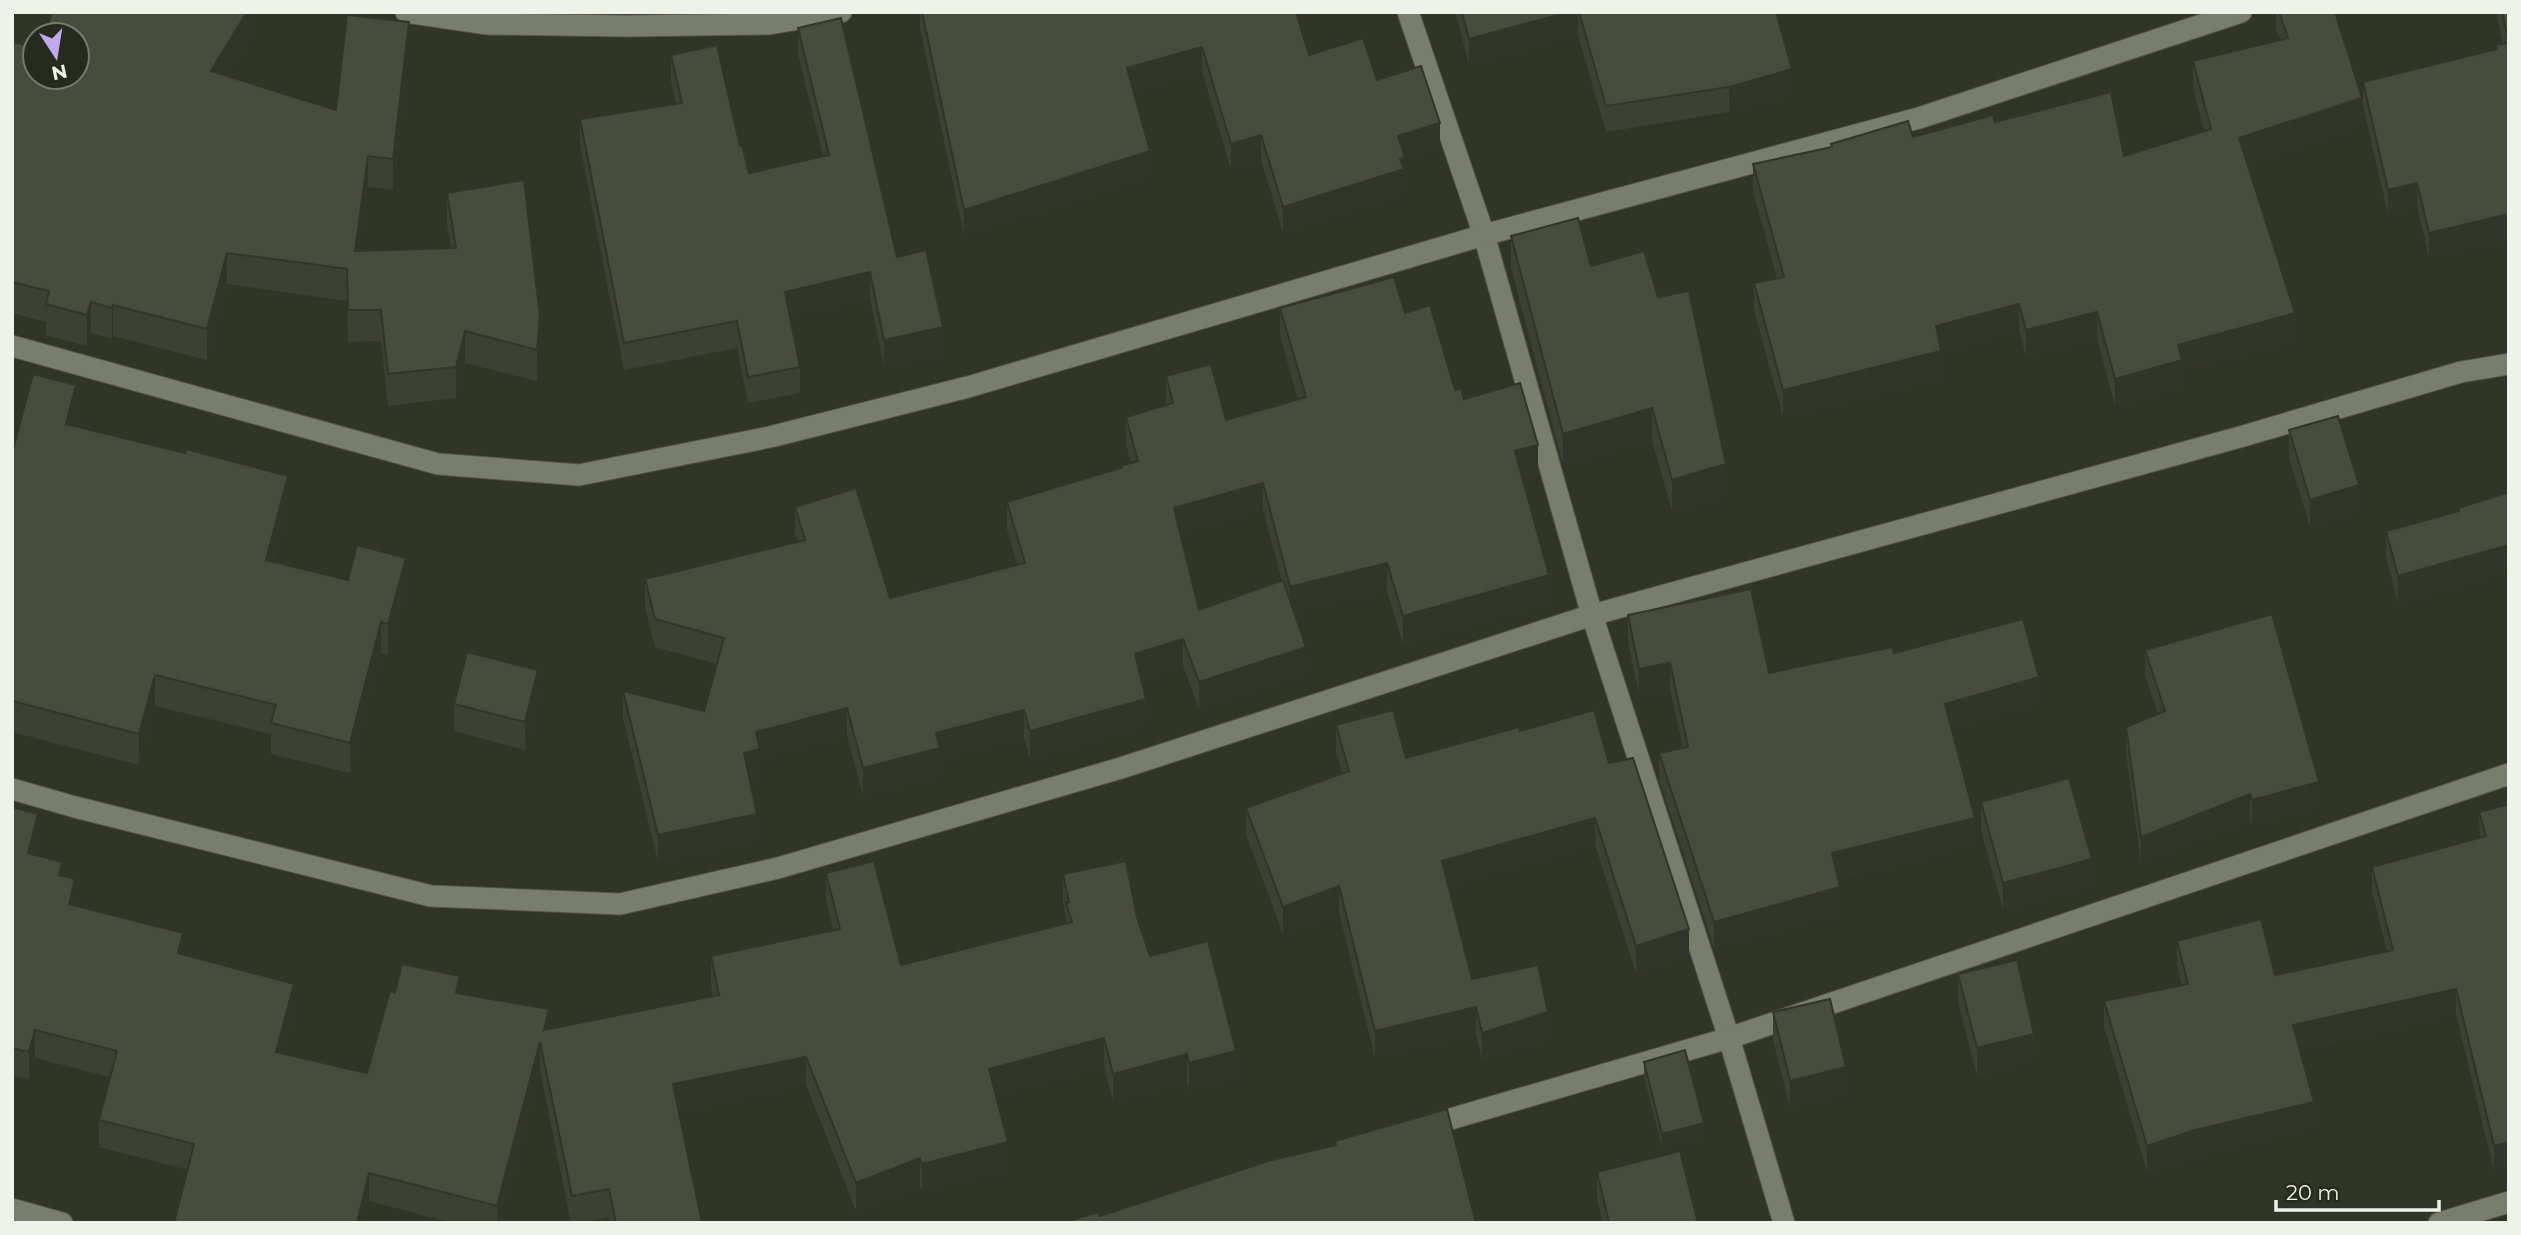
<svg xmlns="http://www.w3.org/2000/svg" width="2521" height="1235" viewBox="0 0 2521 1235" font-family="Montserrat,sans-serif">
	<rect width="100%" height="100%" fill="#313526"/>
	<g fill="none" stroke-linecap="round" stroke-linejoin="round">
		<defs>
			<g id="street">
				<polyline points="406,12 488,24 628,26 769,24 841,12"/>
				<polyline points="1408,12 1484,235 1592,615 1729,1038 1784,1223"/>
				<polyline points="12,346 438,464 579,475 770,437 968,387 1484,235 1919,118 2241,12"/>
				<polyline points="12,789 75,807 431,896 620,904 778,868 1121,768 1592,615 2240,437 2461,372 2509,364"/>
				<polyline points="1423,1127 1729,1038 2509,774"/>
				<polyline points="12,1209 62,1223"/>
				<polyline points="2439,1223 2509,1202"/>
			</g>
		</defs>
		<use href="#street" stroke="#515447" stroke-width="23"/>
		<use href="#street" stroke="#787d6c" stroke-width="21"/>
	</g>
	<g fill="#3d4134" fill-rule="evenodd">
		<polygon points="250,12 250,39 227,76 336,110 409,54 393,190 368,187 359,251 451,248 447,224 447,193 540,348 537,381 465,363 456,398 388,406 381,341 348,342 347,301 227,284 207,360 113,336 112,339 91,333 87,346 46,335 46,322 12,313 12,42 35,77"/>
		<polygon points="920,12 1296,12 1309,55 1377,80 1440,148 1405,159 1404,194 1283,232 1261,160 1231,169 1202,72 1134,92 1150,176 964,235 920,28"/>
		<polygon points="1455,12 1776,12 1792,95 1729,112 1606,132 1578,35 1469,64"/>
		<polygon points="2276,12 2335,12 2362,125 2247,162 2295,340 2182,371 2182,387 2115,406 2097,339 2026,357 2019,330 1941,352 1941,378 1783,417 1754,310 1754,283 1777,278 1753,191 1753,164 1831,147 1831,144 1913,137 1995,122 2124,156 2204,131 2193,88 2193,61 2280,39 2276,29"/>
		<polygon points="2496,12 2509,12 2509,239 2429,257 2417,207 2388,214 2363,106 2363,82 2496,49 2496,45 2503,44"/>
		<polygon points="798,28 897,257 943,354 884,366 870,299 790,317 800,367 800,393 748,403 737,348 624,370 580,145 580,119 676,104 671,81 671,55 740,146 749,173 823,156 798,54"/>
		<polygon points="1511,236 1591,266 1658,297 1726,496 1672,511 1652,440 1563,465 1511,268"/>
		<path d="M 1280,308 L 1405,313 L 1455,390 L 1538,472 L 1522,477 L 1549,603 L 1403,644 L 1387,591 L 1295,613 L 1306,674 L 1199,709 L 1183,666 L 1141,680 L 1146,726 L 1030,759 L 1024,738 L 940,759 L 940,776 L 863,796 L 847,735 L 760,758 L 760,776 L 749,779 L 757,841 L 658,862 L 623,718 L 623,691 L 704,711 L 717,664 L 655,647 L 645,607 L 645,579 L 798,542 L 795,534 L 795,507 L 890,598 L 1017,565 L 1007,529 L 1007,502 L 1120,469 L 1131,463 L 1126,445 L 1126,417 L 1166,405 L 1166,376 L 1226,420 L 1298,400 L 1280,336 ZM 1263,510 L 1282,581 L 1199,610 L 1180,534 Z"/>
		<polygon points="76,416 73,426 288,506 274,561 348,580 406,589 388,655 381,653 350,773 271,754 271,734 155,706 139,765 12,732 12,453"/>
		<polygon points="2289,430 2359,512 2310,527 2289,458"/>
		<polygon points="2458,508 2494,577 2398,603 2386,558 2386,531 2458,512"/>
		<polygon points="1628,615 1769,673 1894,653 2039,704 1951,728 1975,844 1838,878 1840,913 1714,948 1659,779 1659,753 1683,748 1670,689 1639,695 1628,642"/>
		<polygon points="2145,650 2319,807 2252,825 2250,820 2141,863 2126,753 2126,727 2158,714 2145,676"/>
		<polygon points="538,697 525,750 454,731 454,704"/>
		<polygon points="1336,725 1406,758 1520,731 1609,763 1689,956 1636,973 1595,845 1448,886 1472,979 1548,1039 1482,1060 1476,1034 1375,1058 1339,913 1283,934 1246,835 1246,808 1342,773 1336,752"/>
		<polygon points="1981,802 2092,887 2003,910 1981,830"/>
		<polygon points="2509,804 2494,1171 2456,1014 2300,1049 2314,1127 2195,1156 2147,1172 2104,1026 2104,1001 2182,985 2177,966 2177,941 2275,975 2387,951 2372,892 2372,867 2480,838 2479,812"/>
		<polygon points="12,807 38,842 35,855 62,876 75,906 183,955 294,1012 283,1053 367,1073 395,993 460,994 549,1029 713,996 711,984 711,956 833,930 826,901 826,873 901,965 1066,924 1066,918 1063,902 1063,874 1137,917 1150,956 1236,1079 1189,1091 1187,1082 1113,1102 1104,1066 996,1095 1008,1170 922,1192 920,1186 856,1211 806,1085 679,1111 702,1223 610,1223 609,1217 579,1223 571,1223 540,1070 500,1223 453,1223 369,1201 188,1170 99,1147 99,1120 110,1077 35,1058 29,1080 12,1076"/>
		<polygon points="1958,974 2034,1062 1977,1076 1958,1001"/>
		<polygon points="1773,1012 1846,1094 1790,1108 1773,1040"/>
		<polygon points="1644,1062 1704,1137 1662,1148 1644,1077"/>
		<polygon points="1597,1172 1698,1223 1603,1223 1597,1199"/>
	</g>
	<g fill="#32352a">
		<polygon points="247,12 250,12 250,39 211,103 211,71"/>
		<polygon points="1569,12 1578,12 1578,35 1469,64 1469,39"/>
		<polygon points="409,22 409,54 393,190 393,159"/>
		<polygon points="1202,47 1202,72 1127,94 1127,68"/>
		<polygon points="1792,69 1792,95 1729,112 1729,87"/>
		<polygon points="2362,98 2362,125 2239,164 2239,138"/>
		<polygon points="1440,123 1440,148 1405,159 1404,194 1283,232 1283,207 1398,136"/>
		<polygon points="1261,135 1261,160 1231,169 1231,144"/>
		<polygon points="1150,151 1150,176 964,235 964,210"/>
		<polygon points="368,156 368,187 355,282 355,251"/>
		<polygon points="2417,183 2417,207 2388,214 2388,190"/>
		<polygon points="2509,214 2509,239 2429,257 2429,233"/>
		<polygon points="227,253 227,284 207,360 207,329"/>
		<polygon points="870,272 870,299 785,319 785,292"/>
		<polygon points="91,302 91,333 87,346 87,315"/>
		<polygon points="2019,304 2019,330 1941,352 1941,378 1783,417 1783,390 1936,326"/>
		<polygon points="113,305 113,336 112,339 112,308"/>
		<polygon points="2097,312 2097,339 2026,357 2026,330"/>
		<polygon points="2295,313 2295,340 2182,371 2182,387 2115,406 2115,379 2178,345"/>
		<polygon points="540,317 540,348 537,381 537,350"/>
		<polygon points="943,327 943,354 884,366 884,340"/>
		<polygon points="465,331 465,363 456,398 456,367"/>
		<polygon points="76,385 76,416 66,454 66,424"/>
		<polygon points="1652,408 1652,440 1563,465 1563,434"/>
		<polygon points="1538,445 1538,472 1515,479 1515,451"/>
		<polygon points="1726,464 1726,496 1672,511 1672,480"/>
		<polygon points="288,476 288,506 266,590 266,560"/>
		<polygon points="1263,483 1263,510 1174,536 1174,508"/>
		<polygon points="2359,485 2359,512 2310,527 2310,500"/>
		<polygon points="2509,545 2509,573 2398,603 2398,576"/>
		<polygon points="406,558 406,589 388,655 388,624"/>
		<polygon points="1387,563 1387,591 1290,615 1290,587"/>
		<polygon points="1549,575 1549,603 1403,644 1403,616"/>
		<polygon points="381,622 381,653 350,773 350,743"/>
		<polygon points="1183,639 1183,666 1135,682 1135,654"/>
		<polygon points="1306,647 1306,674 1199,709 1199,682"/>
		<polygon points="1670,663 1670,689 1639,695 1639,669"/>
		<polygon points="538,670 538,697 525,750 525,722"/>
		<polygon points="155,675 155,706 139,765 139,734"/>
		<polygon points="2039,677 2039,704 1945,730 1945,704"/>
		<polygon points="1146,699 1146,726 1030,759 1030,731"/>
		<polygon points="847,708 847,735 760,758 760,776 744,780 744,753 756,732"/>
		<polygon points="1024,710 1024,738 940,759 940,776 863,796 863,768 936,733"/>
		<polygon points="2319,782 2319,807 2252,825 2252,800"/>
		<polygon points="2250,794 2250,820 2141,863 2141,837"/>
		<polygon points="38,814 38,842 28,881 28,853"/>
		<polygon points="757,814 757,841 658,862 658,835"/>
		<polygon points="1595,818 1595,845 1442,888 1442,861"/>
		<polygon points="1975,818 1975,844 1832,879 1832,853"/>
		<polygon points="2092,859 2092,887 2003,910 2003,883"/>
		<polygon points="62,862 62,889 59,875"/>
		<polygon points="75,879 75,907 69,904"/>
		<polygon points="1339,886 1339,913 1283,934 1283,907"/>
		<polygon points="1840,887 1840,913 1714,948 1714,922"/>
		<polygon points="1689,929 1689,956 1636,973 1636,946"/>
		<polygon points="183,933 183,961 178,953"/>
		<polygon points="460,976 460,1004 456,993"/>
		<polygon points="294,984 294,1012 276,1079 276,1052"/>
		<polygon points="2456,989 2456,1014 2293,1050 2293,1025"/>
		<polygon points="1476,1007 1476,1034 1375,1058 1375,1031"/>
		<polygon points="549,1009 549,1037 544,1030"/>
		<polygon points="1548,1012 1548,1039 1482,1060 1482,1033"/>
		<polygon points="35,1030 35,1058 29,1080 29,1052"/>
		<polygon points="2034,1034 2034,1062 1977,1076 1977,1048"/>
		<polygon points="1104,1038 1104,1066 989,1097 989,1069"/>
		<polygon points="540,1042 540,1070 500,1223 497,1223 497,1206"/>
		<polygon points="1236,1051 1236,1079 1189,1091 1189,1063"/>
		<polygon points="1187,1054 1187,1082 1113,1102 1113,1074"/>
		<polygon points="806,1057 806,1085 673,1112 673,1084"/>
		<polygon points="1846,1067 1846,1094 1790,1108 1790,1081"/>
		<polygon points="2314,1102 2314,1127 2195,1156 2147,1172 2147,1146 2195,1130"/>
		<polygon points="1704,1123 1704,1137 1662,1148 1662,1134"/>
		<polygon points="1008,1142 1008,1170 922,1192 922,1164"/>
		<polygon points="2509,1142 2509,1168 2494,1171 2494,1146"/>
		<polygon points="920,1158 920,1186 856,1211 856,1183"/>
		<polygon points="369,1173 369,1201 364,1223 357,1223"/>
	</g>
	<g fill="#474c3c" stroke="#32352a" stroke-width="2">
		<polygon points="52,12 247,12 211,71 336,110 347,15 409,22 393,159 368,156 355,251 456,248 447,193 524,180 540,317 537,350 465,331 456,367 388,374 381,310 348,310 347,269 227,253 207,329 113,305 112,308 91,302 87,315 46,304 49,291 12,282 12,42 35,47 35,77 77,77 77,35 46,35"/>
		<polygon points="922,12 1296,12 1309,55 1363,38 1377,80 1421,66 1440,123 1398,136 1405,157 1400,159 1404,169 1283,207 1261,135 1231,144 1202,47 1127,68 1150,151 964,210"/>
		<polygon points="1462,12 1569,12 1469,39"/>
		<polygon points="1579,12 1776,12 1792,69 1729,87 1606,106"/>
		<polygon points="2279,12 2335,12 2362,98 2239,138 2295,313 2178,345 2182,360 2115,379 2097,312 2026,330 2019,304 1936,326 1941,351 1783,390 1754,283 1784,277 1753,164 1832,147 1831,144 1908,121 1913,137 1993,115 1995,122 2111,92 2124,156 2211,129 2193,61 2288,38"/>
		<polygon points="2502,12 2509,12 2509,214 2429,233 2417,183 2388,190 2363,82 2497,49 2496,45 2509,43"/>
		<polygon points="841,18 897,257 926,250 943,327 884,340 870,272 785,292 800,367 748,377 737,321 624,343 580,119 682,103 671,55 717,45 740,146 742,145 749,173 829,155 798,28"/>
		<polygon points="1578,218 1591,266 1644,251 1658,297 1689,291 1726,464 1672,480 1652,408 1563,434 1511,236"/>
		<polygon points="1394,277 1405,313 1430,305 1455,390 1461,388 1464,399 1520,383 1538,445 1515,451 1549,575 1403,616 1387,563 1290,587 1263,483 1174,508 1199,610 1283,580 1306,647 1199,682 1183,639 1135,654 1146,699 1030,731 1024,710 936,733 940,748 863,768 847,708 756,732 760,749 744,753 757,814 658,835 623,691 704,711 724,638 655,619 645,579 805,540 795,507 856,488 890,598 1025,563 1007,502 1121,468 1120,466 1138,461 1126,417 1173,403 1166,376 1211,364 1226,420 1306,397 1280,308"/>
		<polygon points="33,374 76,385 66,424 185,453 186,449 288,476 266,560 348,580 357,545 406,558 388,624 381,622 350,743 271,723 276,705 155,675 139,734 12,701 12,453"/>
		<polygon points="2338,416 2359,485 2310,500 2289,430"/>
		<polygon points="2509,492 2509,545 2398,576 2386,531 2459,511 2458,508"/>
		<polygon points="1751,589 1769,673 1892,647 1894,653 2023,619 2039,677 1945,704 1975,818 1832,853 1840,887 1714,922 1659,753 1688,747 1670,663 1639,669 1628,615"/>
		<polygon points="2272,614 2319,782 2252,800 2250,794 2141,837 2126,727 2165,711 2145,650"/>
		<polygon points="467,652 538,670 525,722 454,704"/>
		<polygon points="1393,710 1406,758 1519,727 1520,731 1594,710 1609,763 1633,758 1689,929 1636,946 1595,818 1442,861 1472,979 1538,965 1548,1012 1482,1033 1476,1007 1375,1031 1339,886 1283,907 1246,808 1349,771 1336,725"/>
		<polygon points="2069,778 2092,859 2003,883 1981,802"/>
		<polygon points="2509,804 2509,1142 2494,1146 2456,989 2293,1025 2314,1102 2195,1130 2147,1146 2104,1001 2188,984 2177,941 2261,919 2275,975 2393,950 2372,867 2486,836 2479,812"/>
		<polygon points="12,807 38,814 28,853 62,862 59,875 75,879 69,904 183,933 178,953 294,984 276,1052 367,1073 390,991 395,993 402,964 460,976 456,993 549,1009 544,1030 719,995 711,956 840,929 826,873 874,861 901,965 1072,922 1066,903 1069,902 1063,874 1126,861 1137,917 1150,956 1208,941 1236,1051 1189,1063 1187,1054 1113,1074 1104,1038 989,1069 1008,1142 922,1164 920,1158 856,1183 806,1057 673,1084 702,1223 616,1223 609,1189 572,1196 540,1042 497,1206 369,1173 357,1223 174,1223 194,1144 99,1120 117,1051 35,1030 29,1052 12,1048"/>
		<polygon points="2017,960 2034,1034 1977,1048 1958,974"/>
		<polygon points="1830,999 1846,1067 1790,1081 1773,1012"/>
		<polygon points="1685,1050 1704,1123 1662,1134 1644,1062"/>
		<polygon points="1447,1109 1476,1223 1061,1223 1099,1212 1100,1216 1268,1161 1336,1145 1335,1141"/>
		<polygon points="1680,1151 1698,1223 1609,1223 1597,1172"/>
	</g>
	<rect width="2521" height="1235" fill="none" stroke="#eff2e8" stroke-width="28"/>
	<g transform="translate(56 56) rotate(168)"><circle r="33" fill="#272b1d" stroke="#777b6e" stroke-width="2"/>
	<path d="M0-5L12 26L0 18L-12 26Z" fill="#c1a8f3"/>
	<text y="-10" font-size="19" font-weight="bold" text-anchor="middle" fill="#eff2e8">N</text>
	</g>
	<path d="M2276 1200v10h163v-10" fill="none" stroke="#eff2e8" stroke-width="3.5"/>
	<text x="2286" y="1200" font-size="21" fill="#eff2e8" stroke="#272b1d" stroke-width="5" paint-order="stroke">20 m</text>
</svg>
